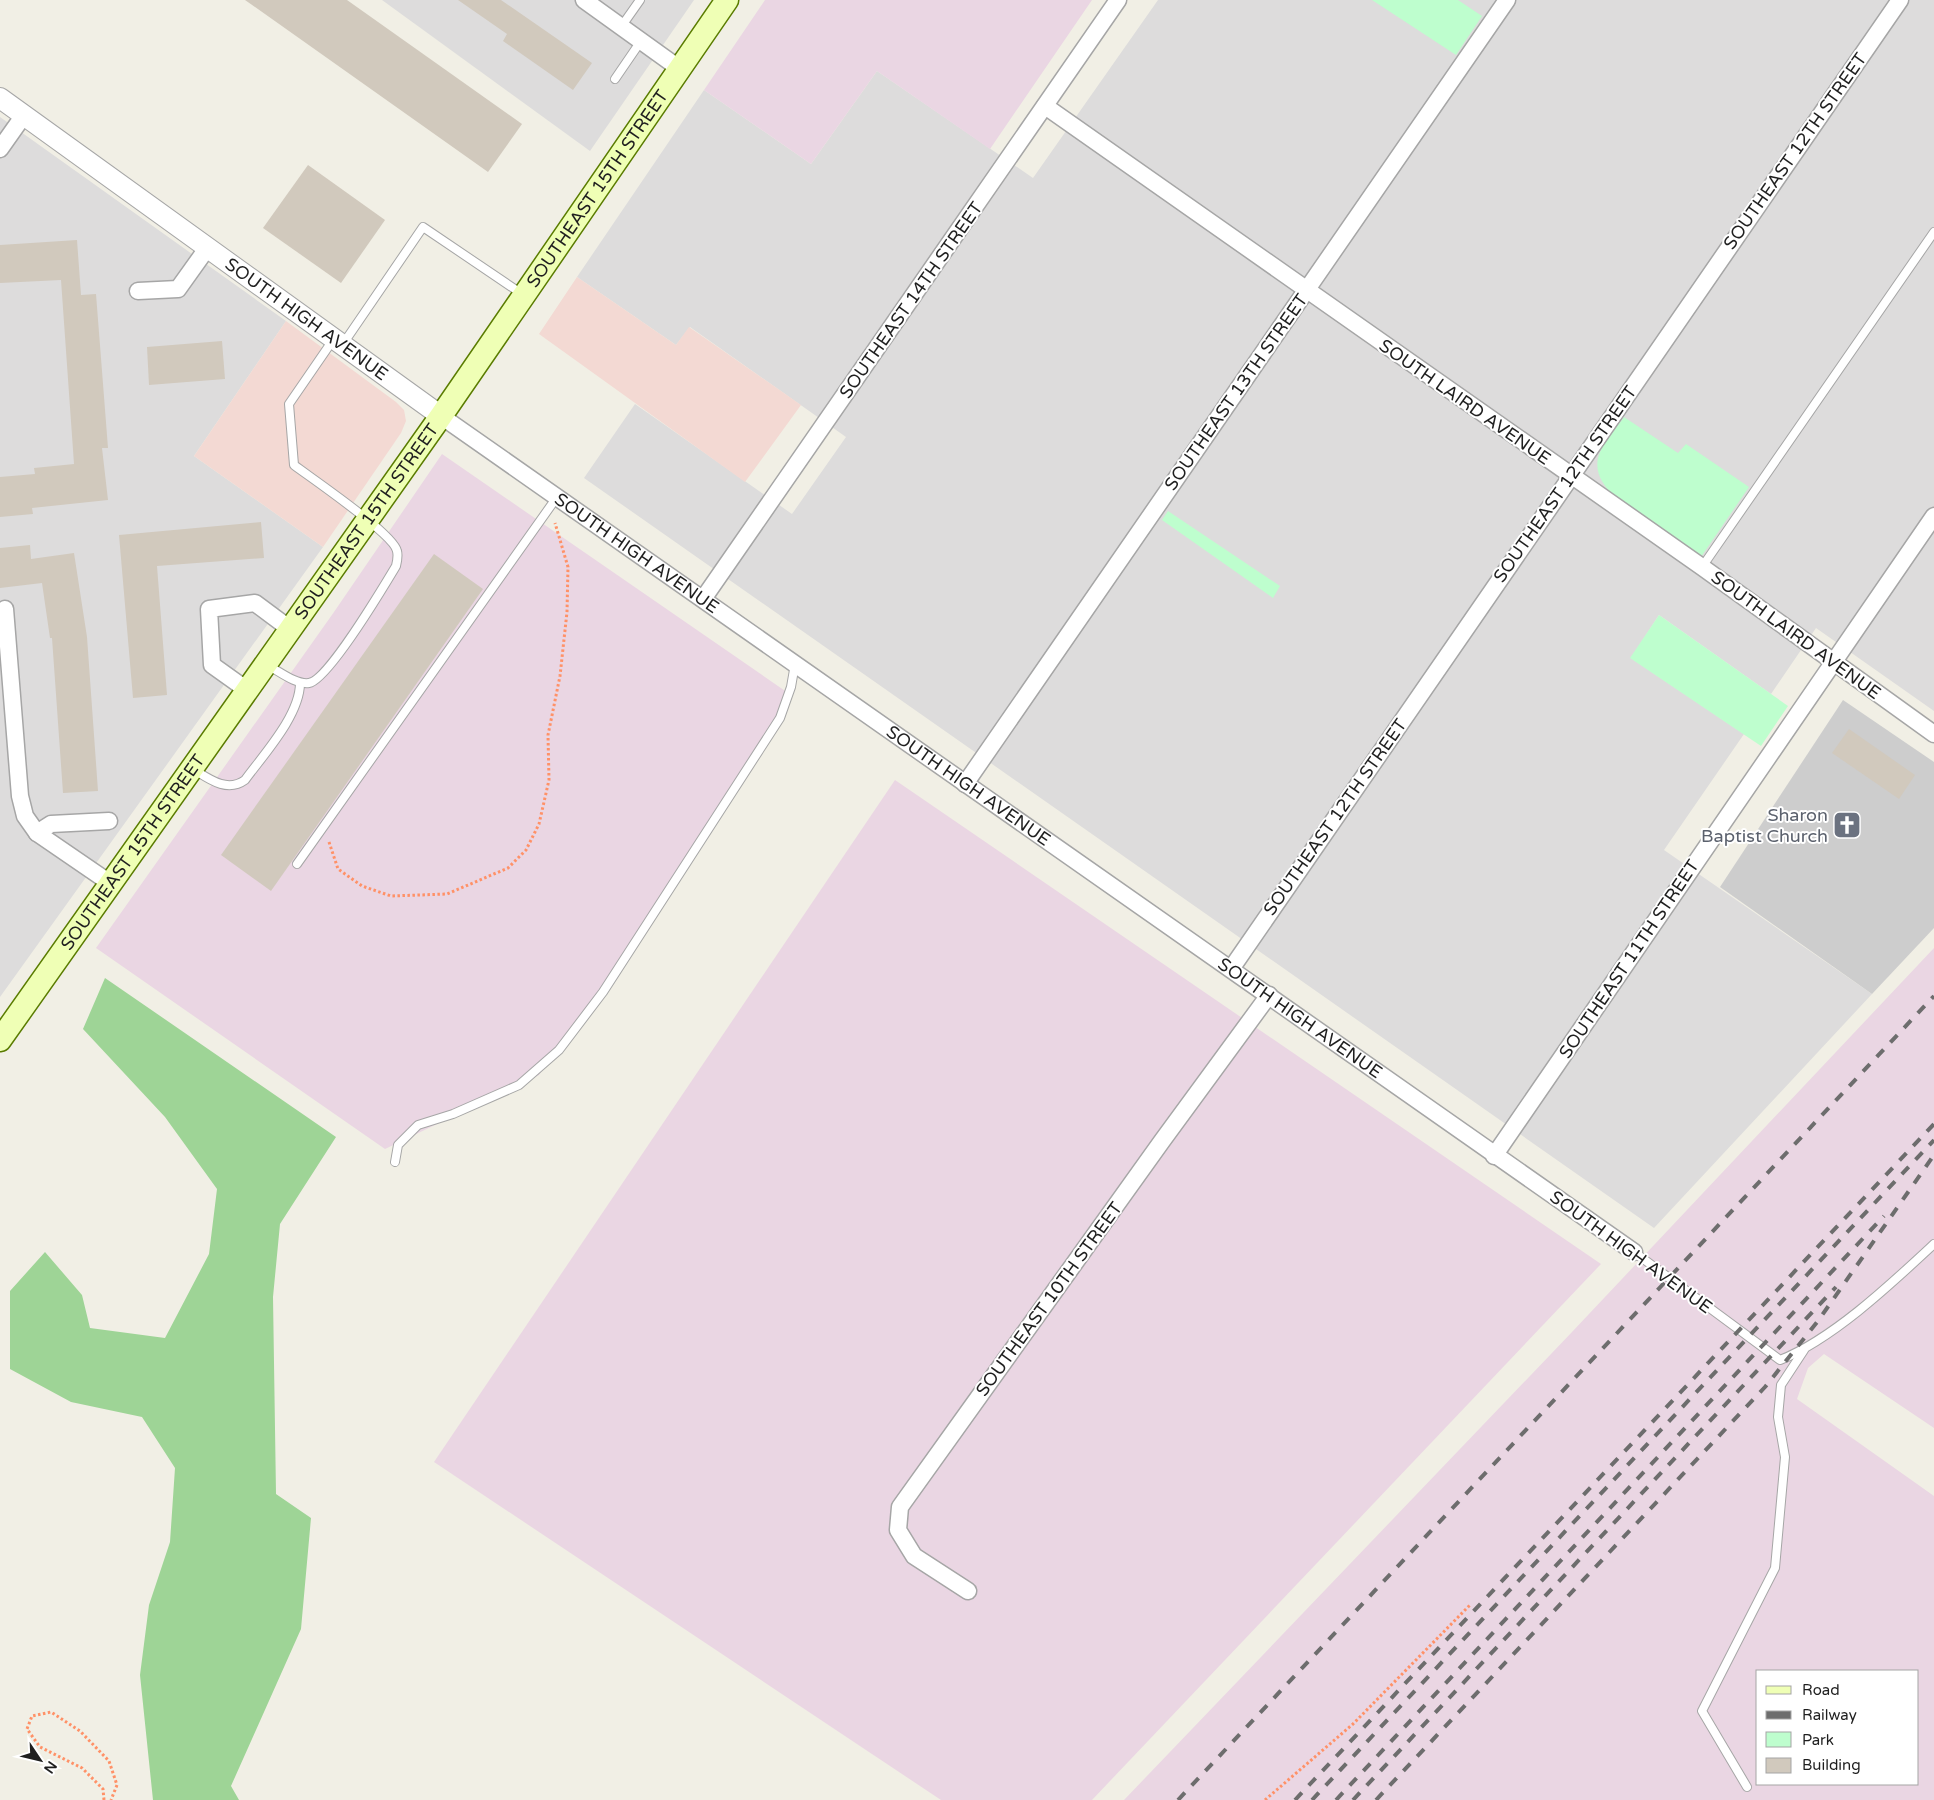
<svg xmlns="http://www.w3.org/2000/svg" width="1934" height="1800" viewBox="0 0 1934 1800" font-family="'Varela Round',sans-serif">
	<rect width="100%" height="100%" fill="#f1efe5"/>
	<g fill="#dddcdc">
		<polygon points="382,0 694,0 590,151"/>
		<polygon points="1158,0 1934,0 1934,711 1816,628 1771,694 1659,615 1631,658 1744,734 1664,850 1872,994 1654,1228 584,478 635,404 792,514 846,437 690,327 676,345 577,277 704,90 811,164 877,71 1033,178"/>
		<polygon points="0,117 286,321 194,456 323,547 0,997"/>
	</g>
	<g fill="#f3d9d3">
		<polygon points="577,277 676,345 689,327 801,405 745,482 539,334"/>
		<polygon points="286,321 396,402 404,410 406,421 401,433 323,547 194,456"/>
	</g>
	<g fill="#ead6e3" fill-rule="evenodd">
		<polygon points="765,0 1092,0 990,149 877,71 811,164 704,90"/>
		<polygon points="442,454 791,695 641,931 539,1075 385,1149 96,948 334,612"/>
		<polygon points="895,780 1601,1264 1092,1800 941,1800 434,1462"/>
		<path d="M 1934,948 L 1934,1428 L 1824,1354 L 1808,1368 L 1797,1399 L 1934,1496 L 1934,1800 L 1124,1800 L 1572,1332 ZM 1758,1671 L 1918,1671 L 1918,1784 L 1758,1784 Z"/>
	</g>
	<polygon fill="#cdcdcd" points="1843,700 1934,762 1934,928 1872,994 1720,887"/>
	<polygon fill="#9ed496" points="105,978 336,1137 280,1224 273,1297 276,1494 311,1518 301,1629 231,1786 239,1800 153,1800 140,1675 149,1605 170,1542 175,1468 142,1417 71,1402 10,1369 10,1291 45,1252 82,1295 90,1328 165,1338 209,1254 217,1189 165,1117 83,1029"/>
	<g fill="#befece">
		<polygon points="1372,0 1458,0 1482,16 1456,55"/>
		<path d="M 1624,417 L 1678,453 L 1686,444 L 1749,487 L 1701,557 L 1609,491 C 1583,461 1606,442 1624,417 Z"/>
		<polygon points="1168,511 1280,586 1273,598 1162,520"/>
		<polygon points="1659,615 1788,706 1761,746 1630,658"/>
	</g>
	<g fill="#d1c9bd">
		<polygon points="245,0 347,0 522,124 488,172"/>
		<polygon points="458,0 501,0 592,63 573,90 503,41 507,34"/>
		<polygon points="308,165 385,220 341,283 263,228"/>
		<polygon points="77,240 81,295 96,294 108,448 102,448 108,500 32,508 33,514 0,517 0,477 35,474 34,468 74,464 61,280 0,283 0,245"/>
		<polygon points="222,341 225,379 149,385 147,347"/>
		<polygon points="261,522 264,558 157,566 167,695 133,698 119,535"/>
		<polygon points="30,545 31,559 74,553 87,637 98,791 63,793 52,638 50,638 42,583 0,588 0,548"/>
		<polygon points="434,554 483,589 271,891 221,855"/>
		<polygon points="1849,729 1915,775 1899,799 1832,753"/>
	</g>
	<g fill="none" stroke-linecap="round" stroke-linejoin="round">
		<defs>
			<g id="service">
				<polyline points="621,27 640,0"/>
				<polyline points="615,79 641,41"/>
				<polyline points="343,344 423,227 522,294"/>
				<polyline points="1702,567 1934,232"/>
				<path d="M 267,665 C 279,671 296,685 309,683 C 328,680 384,586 396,566 C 397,562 398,555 397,551 C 394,534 311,478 294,465 L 289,404 L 333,340"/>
				<path d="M 193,769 C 209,779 227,793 245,780 C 264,754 300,715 300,683"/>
				<polyline points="297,864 557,497"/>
				<polyline points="395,1162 398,1145 418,1125 453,1114 519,1085 559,1050 603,992 780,718 791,687 795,664"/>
				<path d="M 1634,1252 L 1780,1360 C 1833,1339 1892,1283 1934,1244"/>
				<polyline points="1747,1787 1702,1711 1775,1568 1785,1457 1778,1417 1781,1385 1804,1350"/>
			</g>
			<g id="minor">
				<polyline points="584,0 680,69"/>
				<polyline points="1045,106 1702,567 1934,734"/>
				<polyline points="0,149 24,115"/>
				<polyline points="138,291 178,289 208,247"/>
				<path id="s1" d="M 441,416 L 1634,1252"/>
				<polyline points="703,599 1118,0"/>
				<polyline points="5,609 20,796 25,816 37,833 110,883"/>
				<polyline points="247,690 212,665 209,609 255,603 290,629"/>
				<polyline points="965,784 1507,0"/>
				<polyline points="37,833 51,824 109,821"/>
				<polyline points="1231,969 1900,0"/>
				<polyline points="1494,1156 1934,516"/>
				<polyline points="968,1591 914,1556 898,1530 900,1507 1162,1141 1269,995"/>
			</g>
			<g id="tertiary">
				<path id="s2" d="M 0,98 L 441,416"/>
			</g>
			<g id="secondary">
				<path id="s3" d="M 0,1040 L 441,416 L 727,0"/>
			</g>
		</defs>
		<use href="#service" stroke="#a6a6a6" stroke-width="10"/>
		<use href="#minor" stroke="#a6a6a6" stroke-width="19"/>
		<use href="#tertiary" stroke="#a6a6a6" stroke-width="22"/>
		<use href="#secondary" stroke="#5a7c00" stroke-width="25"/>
		<g stroke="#ff9167" stroke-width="3" stroke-dasharray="2.5 2.5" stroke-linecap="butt">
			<polyline points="329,842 338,869 362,886 391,896 447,894 508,868 526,850 539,824 549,780 548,735 560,676 567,612 568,567 555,523"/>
			<polyline points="104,1800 103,1789 82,1768 40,1747 27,1729 32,1716 51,1712 80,1731 109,1761 117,1785 111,1800"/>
			<polyline points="1265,1800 1353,1724 1470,1605"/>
		</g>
		<use href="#service" stroke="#fff" stroke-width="8"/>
		<use href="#minor" stroke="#fff" stroke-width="16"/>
		<use href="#tertiary" stroke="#fff" stroke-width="20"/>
		<use href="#secondary" stroke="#efffb5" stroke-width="22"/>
		<g stroke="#6d6d6d" stroke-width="4" stroke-dasharray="10 10" stroke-linecap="butt">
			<polyline points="1178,1800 1934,996"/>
			<polyline points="1295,1800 1934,1124"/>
			<polyline points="1312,1800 1934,1140"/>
			<polyline points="1336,1800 1884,1216"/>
			<polyline points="1353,1800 1836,1287"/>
			<polyline points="1376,1800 1765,1387 1818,1321 1934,1155"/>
		</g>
	</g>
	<defs>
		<symbol id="church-square" viewBox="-11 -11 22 22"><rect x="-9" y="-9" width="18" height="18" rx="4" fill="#6b7280" stroke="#fff"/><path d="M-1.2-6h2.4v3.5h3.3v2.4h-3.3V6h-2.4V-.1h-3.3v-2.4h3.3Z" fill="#fff"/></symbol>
	</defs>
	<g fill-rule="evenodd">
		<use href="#church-square" x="1831" y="809" width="32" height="32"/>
	</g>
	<g text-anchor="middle" stroke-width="4" stroke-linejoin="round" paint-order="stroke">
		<g font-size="18" fill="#1f1f1f" stroke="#fff">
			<text transform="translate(1795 151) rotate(-55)" y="6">SOUTHEAST 12TH STREET</text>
			<text dy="6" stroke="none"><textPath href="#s3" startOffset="1040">SOUTHEAST 15TH STREET</textPath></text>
			<text transform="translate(911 300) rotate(-55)" y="6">SOUTHEAST 14TH STREET</text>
			<text dy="6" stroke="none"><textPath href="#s2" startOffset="378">SOUTH HIGH AVENUE</textPath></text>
			<text transform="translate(1236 392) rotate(-55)" y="6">SOUTHEAST 13TH STREET</text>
			<text transform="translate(1465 402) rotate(35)" y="6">SOUTH LAIRD AVENUE</text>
			<text transform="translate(1565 484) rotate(-55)" y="6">SOUTHEAST 12TH STREET</text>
			<text dy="6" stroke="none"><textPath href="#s3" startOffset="635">SOUTHEAST 15TH STREET</textPath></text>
			<text dy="6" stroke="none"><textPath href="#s1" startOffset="239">SOUTH HIGH AVENUE</textPath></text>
			<text transform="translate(1796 635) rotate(36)" y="6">SOUTH LAIRD AVENUE</text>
			<text dy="6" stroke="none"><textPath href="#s1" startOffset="644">SOUTH HIGH AVENUE</textPath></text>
			<text transform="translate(1335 817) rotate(-55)" y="6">SOUTHEAST 12TH STREET</text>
			<text dy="6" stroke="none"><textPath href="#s3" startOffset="230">SOUTHEAST 15TH STREET</textPath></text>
			<text transform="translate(1629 959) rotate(-56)" y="6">SOUTHEAST 11TH STREET</text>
			<text dy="6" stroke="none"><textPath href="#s1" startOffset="1049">SOUTH HIGH AVENUE</textPath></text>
			<text transform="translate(1631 1252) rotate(36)" y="6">SOUTH HIGH AVENUE</text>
			<text transform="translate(1049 1299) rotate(-54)" y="6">SOUTHEAST 10TH STREET</text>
		</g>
		<g font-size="18" fill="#5b616d" stroke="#fff" text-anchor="end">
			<text x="1828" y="821">Sharon<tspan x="1828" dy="21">Baptist Church</tspan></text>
		</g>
	</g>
	<rect x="1756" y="1670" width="162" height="115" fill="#ffffff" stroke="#a5a5a5"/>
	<rect x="1766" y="1686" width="25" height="8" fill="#efffb5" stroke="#a5a5a5"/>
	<text x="1802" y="1695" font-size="15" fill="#1f1f1f">Road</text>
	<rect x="1766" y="1711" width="25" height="8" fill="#6d6d6d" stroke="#a5a5a5"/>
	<text x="1802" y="1720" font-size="15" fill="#1f1f1f">Railway</text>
	<rect x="1766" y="1732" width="25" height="15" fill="#befece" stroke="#a5a5a5"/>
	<text x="1802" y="1745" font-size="15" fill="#1f1f1f">Park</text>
	<rect x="1766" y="1758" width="25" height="15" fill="#d1c9bd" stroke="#a5a5a5"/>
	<text x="1802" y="1770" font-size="15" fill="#1f1f1f">Building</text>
	<g transform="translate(40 1760) rotate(125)" stroke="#ffffff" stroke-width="4" paint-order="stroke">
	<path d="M0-4L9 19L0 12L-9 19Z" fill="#1f1f1f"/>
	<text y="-8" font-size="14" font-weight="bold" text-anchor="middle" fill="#1f1f1f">N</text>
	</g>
</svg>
